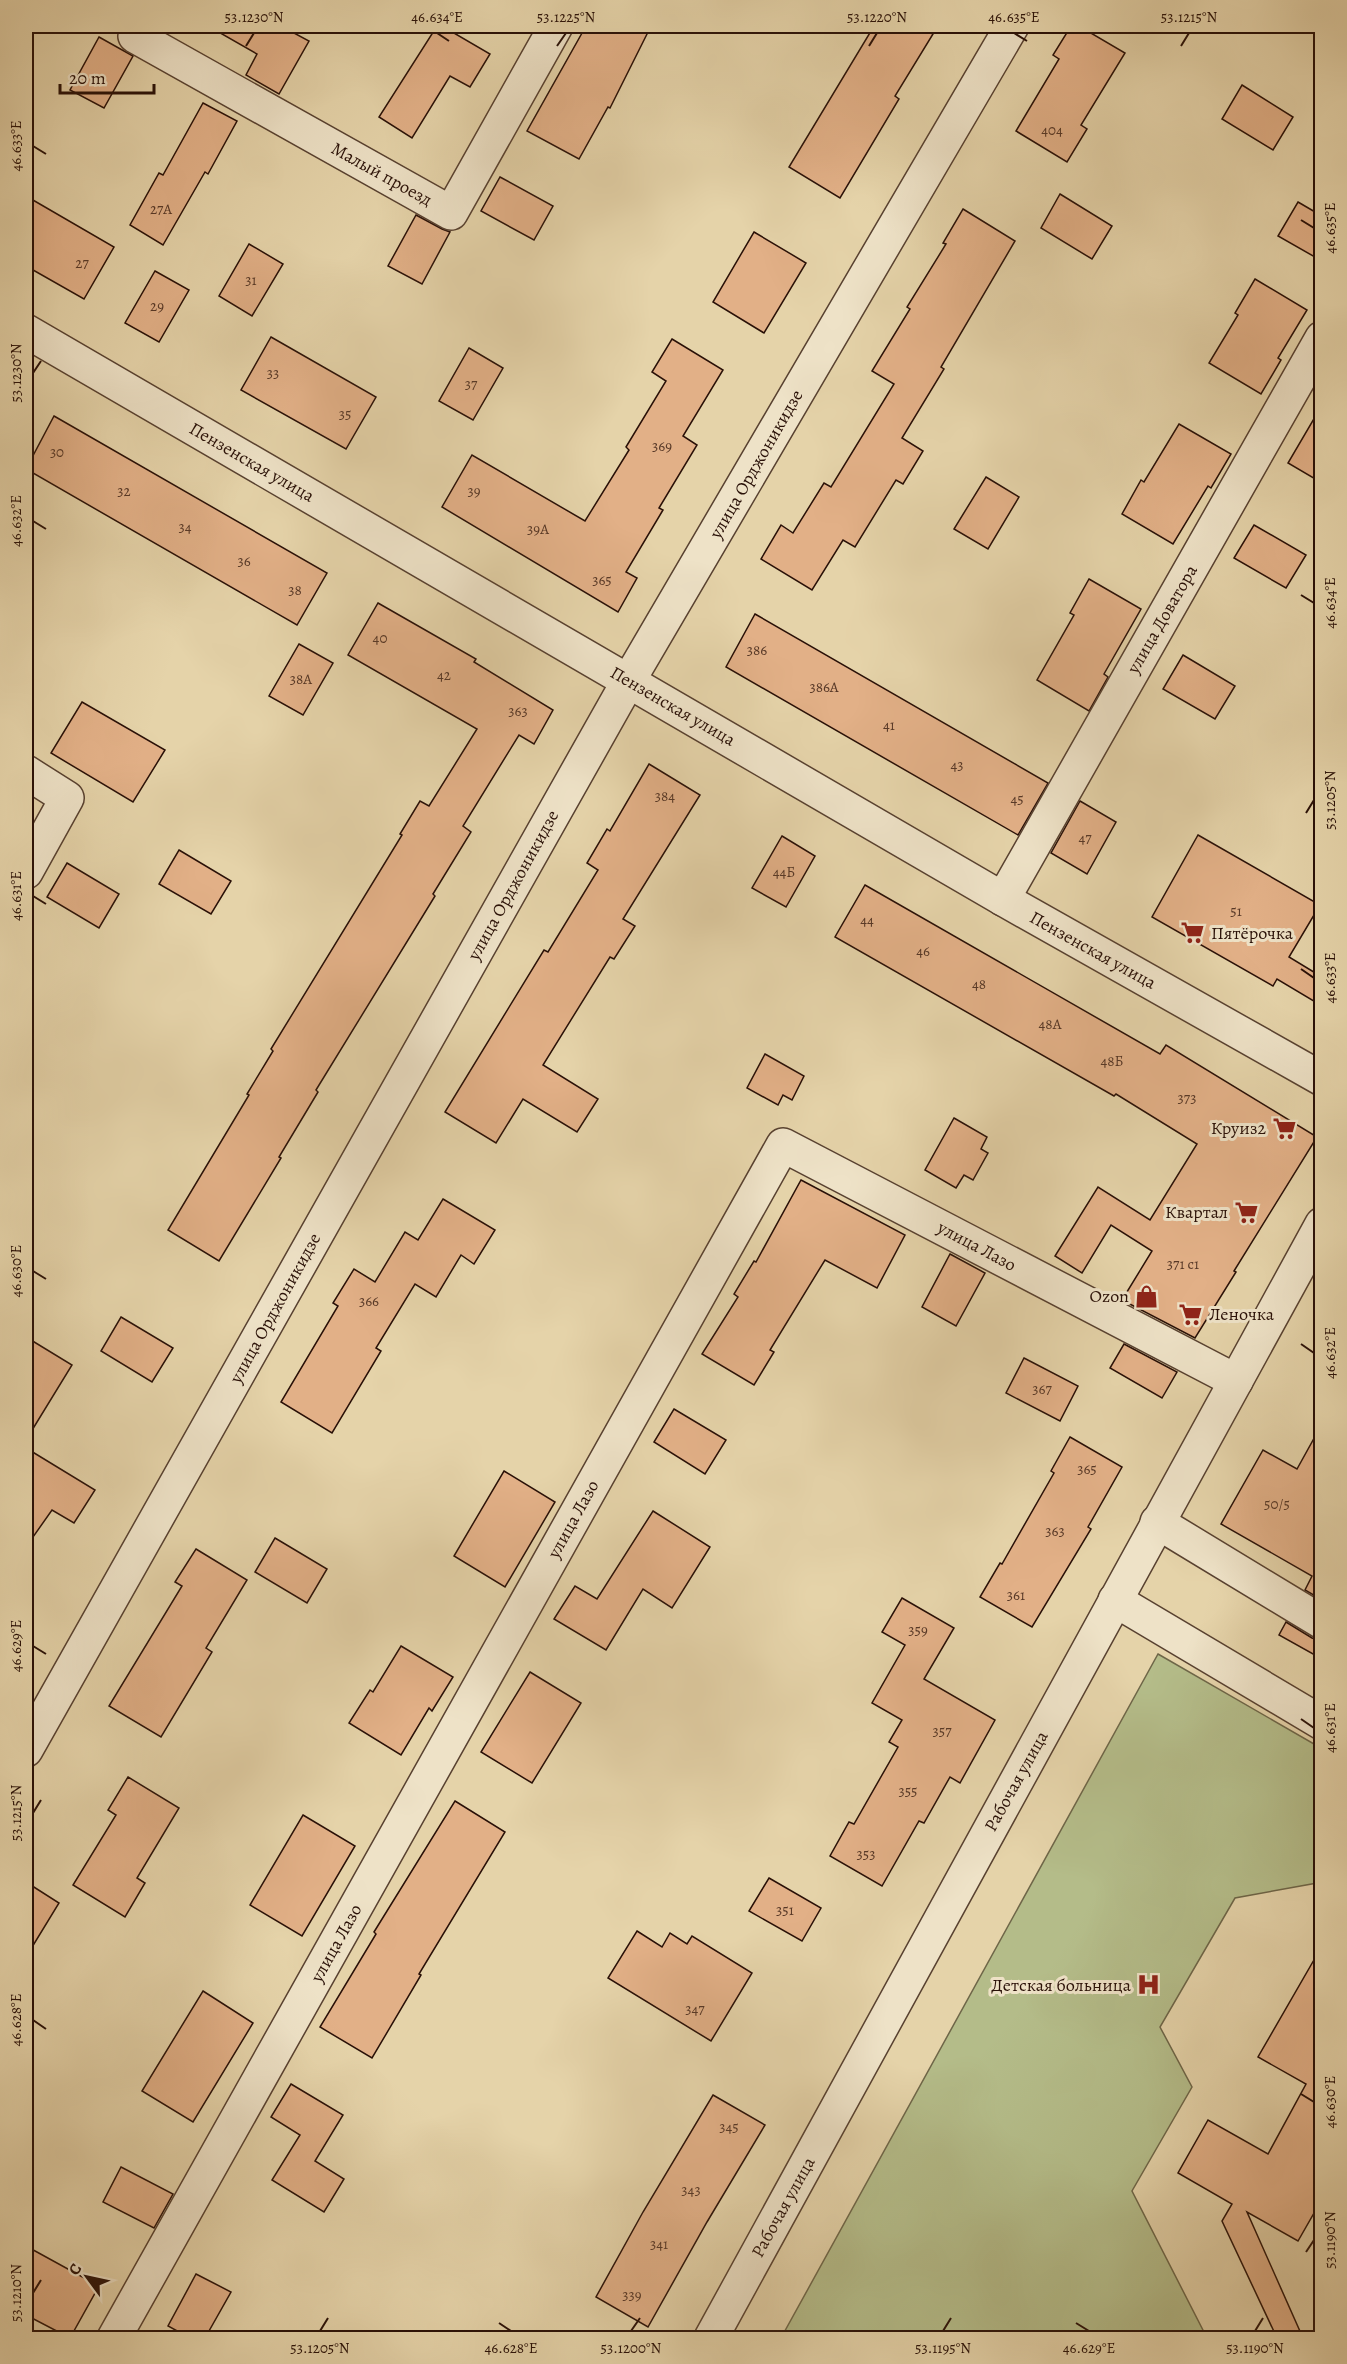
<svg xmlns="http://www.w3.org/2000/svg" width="1347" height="2364" viewBox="0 0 1347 2364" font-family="Alegreya,serif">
	<rect width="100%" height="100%" fill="#e5d3a9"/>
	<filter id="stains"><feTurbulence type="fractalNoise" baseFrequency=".00333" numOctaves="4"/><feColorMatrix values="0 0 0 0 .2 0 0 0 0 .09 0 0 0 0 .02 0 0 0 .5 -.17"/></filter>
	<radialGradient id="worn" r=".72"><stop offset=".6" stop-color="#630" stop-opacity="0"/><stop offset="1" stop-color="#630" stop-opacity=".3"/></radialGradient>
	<polygon fill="#b4bc89" stroke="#6e6648" stroke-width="1.5" points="1158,1654 1321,1748 1322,1875 1317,1883 1235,1898 1160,2027 1192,2087 1132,2191 1207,2338 781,2338"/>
	<g fill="#e2b087" stroke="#291007" stroke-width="1.5">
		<polygon points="208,26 281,26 309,41 279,94 246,75 257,54"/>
		<polygon points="437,26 442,26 490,54 470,87 450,76 412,138 379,117"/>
		<polygon points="586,26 651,26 610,108 608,107 579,159 527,131"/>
		<polygon points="874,26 919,26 933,34 895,96 899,99 840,198 789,167"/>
		<polygon points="1071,26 1079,26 1125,53 1081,125 1087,129 1067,162 1016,131 1059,59 1053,55"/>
		<polygon points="99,37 133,56 104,108 70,90"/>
		<polygon points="1242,85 1293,117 1273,150 1222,119"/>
		<polygon points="203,103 237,121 208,174 205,172 163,245 130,225 159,173 163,175"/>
		<polygon points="500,177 553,206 534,240 481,211"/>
		<polygon points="1060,194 1112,226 1092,259 1041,228"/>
		<polygon points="26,196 114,247 84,299 26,266"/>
		<polygon points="1298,202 1322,216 1322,261 1278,236"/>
		<polygon points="963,209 1015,241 941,367 944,369 902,438 923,451 903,484 896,480 855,547 843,540 812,590 761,559 781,525 793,533 824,483 831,487 894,384 872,371 910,309 907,307 946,244 943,243"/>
		<polygon points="416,215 442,229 450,232 422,284 388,266"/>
		<polygon points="754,232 806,263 764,333 713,302"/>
		<polygon points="249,244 283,264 252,316 219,296"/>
		<polygon points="155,271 189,290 159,342 125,323"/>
		<polygon points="1255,279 1307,310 1278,358 1281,360 1261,394 1209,363 1238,315 1235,313"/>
		<polygon points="271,337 376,397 346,449 241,390"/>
		<polygon points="672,339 723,370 683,436 697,445 659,508 663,510 626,572 637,578 618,612 442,507 472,455 585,521 629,450 626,447 666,381 652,372"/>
		<polygon points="469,348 503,368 473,420 439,401"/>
		<polygon points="1322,405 1322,483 1288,463"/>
		<polygon points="54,416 327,573 297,625 26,469"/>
		<polygon points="1179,424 1231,454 1211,488 1208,486 1173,544 1122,514 1141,480 1144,482"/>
		<polygon points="986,477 1019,497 988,549 954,529"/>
		<polygon points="1254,525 1306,555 1286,588 1234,558"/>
		<polygon points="1089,579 1141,609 1104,674 1108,677 1089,711 1037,680 1074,615 1070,613"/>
		<polygon points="378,603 476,659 474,662 553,710 534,744 519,735 463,826 471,832 433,894 435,896 316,1090 318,1092 279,1157 281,1158 219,1261 168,1230 249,1095 247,1094 273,1051 271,1049 402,835 400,834 420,801 429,806 477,729 348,655"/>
		<polygon points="755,614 1048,783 1018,835 726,667"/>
		<polygon points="299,644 333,663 303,715 269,696"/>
		<polygon points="1183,655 1235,686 1215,719 1163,689"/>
		<polygon points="82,702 165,750 133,802 51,753"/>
		<polygon points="649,764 700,795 623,919 635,926 614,959 610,957 543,1065 598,1099 577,1132 523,1099 496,1143 445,1112 544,950 548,952 598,870 587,863 607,829 610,831"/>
		<polygon points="1080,801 1116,822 1087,874 1051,853"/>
		<polygon points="1198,835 1320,905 1289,957 1322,977 1322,1006 1277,979 1273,986 1152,917"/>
		<polygon points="782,836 815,856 786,907 752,888"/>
		<polygon points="179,850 231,881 211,914 159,884"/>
		<polygon points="67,863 119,894 99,928 47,897"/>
		<polygon points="865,885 1160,1054 1166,1045 1317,1137 1234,1271 1236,1272 1195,1338 1122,1300 1152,1251 1111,1225 1082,1273 1055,1256 1098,1187 1150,1220 1197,1144 1116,1094 1114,1096 835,937"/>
		<polygon points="765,1054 804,1076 792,1100 783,1095 778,1105 747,1088"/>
		<polygon points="954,1118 987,1137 981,1149 988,1153 973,1180 964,1175 956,1188 925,1170"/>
		<polygon points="801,1180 905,1235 877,1288 825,1260 770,1350 774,1352 754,1385 702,1354 738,1297 734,1294 754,1261 756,1262"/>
		<polygon points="443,1199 495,1230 474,1264 461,1255 436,1297 415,1284 376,1348 381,1351 332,1433 281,1402 338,1306 333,1303 354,1269 375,1282 405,1232 418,1240"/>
		<polygon points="950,1254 985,1273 956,1326 922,1307"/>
		<polygon points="121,1317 173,1348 152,1382 101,1351"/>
		<polygon points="26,1337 72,1365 26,1440"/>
		<polygon points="1124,1344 1177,1372 1162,1398 1110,1368"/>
		<polygon points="1024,1358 1078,1386 1060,1421 1006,1393"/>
		<polygon points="674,1409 726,1440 705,1474 654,1442"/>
		<polygon points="1322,1424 1322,1600 1305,1590 1312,1576 1221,1524 1263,1450 1297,1469"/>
		<polygon points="1070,1437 1122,1467 1088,1527 1091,1529 1032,1627 980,1597 1000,1563 1002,1564 1054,1473 1051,1471"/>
		<polygon points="26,1448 95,1490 74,1523 52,1510 26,1547"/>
		<polygon points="504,1471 555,1502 505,1587 454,1556"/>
		<polygon points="653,1511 710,1547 672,1608 643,1589 606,1650 554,1619 575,1586 597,1599"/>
		<polygon points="275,1538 327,1569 307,1603 255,1572"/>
		<polygon points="196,1549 247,1580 206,1648 212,1652 161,1737 109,1706 182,1586 175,1582"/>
		<polygon points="902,1598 954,1628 924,1679 995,1720 960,1783 950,1777 924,1823 919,1821 882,1886 830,1856 849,1822 854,1824 898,1747 889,1742 902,1720 872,1703 905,1645 882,1632"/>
		<polygon points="1286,1622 1312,1638 1322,1641 1322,1659 1279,1635"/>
		<polygon points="401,1646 453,1677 432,1711 429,1708 401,1755 349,1723 370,1690 373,1692"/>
		<polygon points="530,1672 581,1703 532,1783 481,1752"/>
		<polygon points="128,1777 179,1808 137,1878 145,1883 125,1917 73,1885 116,1815 108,1810"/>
		<polygon points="455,1801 505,1832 419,1974 421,1975 372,2058 320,2027 376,1934 374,1932"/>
		<polygon points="303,1815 355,1846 302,1936 250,1905"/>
		<polygon points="769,1878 821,1908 802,1941 749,1911"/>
		<polygon points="26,1882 59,1903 26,1957"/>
		<polygon points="637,1931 662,1947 670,1933 687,1944 692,1936 752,1973 711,2041 608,1978"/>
		<polygon points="1322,1946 1322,2199 1298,2241 1247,2212 1303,2338 1277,2338 1222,2221 1232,2204 1178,2173 1208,2120 1268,2154 1306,2084 1258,2057"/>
		<polygon points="203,1991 253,2023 193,2122 142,2091"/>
		<polygon points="291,2084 343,2115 315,2161 344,2179 324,2212 272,2180 300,2135 271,2117"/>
		<polygon points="713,2095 765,2125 707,2222 648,2327 596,2297 643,2212"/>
		<polygon points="121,2167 173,2194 154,2228 103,2202"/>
		<polygon points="26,2246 99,2286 70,2338 26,2315"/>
		<polygon points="196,2274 231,2292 205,2338 190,2338 168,2326"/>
	</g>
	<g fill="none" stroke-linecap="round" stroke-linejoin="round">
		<defs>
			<g id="minor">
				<polyline points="140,26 135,36 451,213 556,26"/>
				<polyline points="26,331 1003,899 1322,1079"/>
				<polyline points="26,772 67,798 26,872"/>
				<polyline points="1003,899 1322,338"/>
				<polyline points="1157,1522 1322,1622"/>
				<polyline points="1115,1600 1322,1723"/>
				<polyline points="26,1750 629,680 1012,26"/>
				<polyline points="114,2338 783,1145 1236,1381"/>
				<polyline points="711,2338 1322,1224"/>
			</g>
		</defs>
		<use href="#minor" stroke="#584130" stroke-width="36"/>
		<use href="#minor" stroke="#eee2c7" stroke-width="33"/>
	</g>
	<path fill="none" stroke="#291007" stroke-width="2" d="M 437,33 L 449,41M 1014,33 L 1027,41M 246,46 L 254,33M 557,46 L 566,33M 869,46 L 877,33M 1181,46 L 1189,33M 33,146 L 46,154M 1301,220 L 1314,228M 33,373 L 41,361M 33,521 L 46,529M 1301,595 L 1314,603M 1306,813 L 1314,800M 33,896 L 46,904M 1301,969 L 1314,978M 33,1271 L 46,1279M 1301,1344 L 1314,1353M 33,1646 L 46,1654M 1301,1719 L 1314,1728M 33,1813 L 41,1800M 33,2020 L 46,2029M 1301,2094 L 1314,2102M 1306,2252 L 1314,2240M 33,2293 L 41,2280M 499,2323 L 511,2331M 1076,2323 L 1089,2331M 320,2331 L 328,2318M 631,2331 L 640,2318M 943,2331 L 951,2318M 1255,2331 L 1263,2318"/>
	<defs>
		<symbol id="supermarket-bare" viewBox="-9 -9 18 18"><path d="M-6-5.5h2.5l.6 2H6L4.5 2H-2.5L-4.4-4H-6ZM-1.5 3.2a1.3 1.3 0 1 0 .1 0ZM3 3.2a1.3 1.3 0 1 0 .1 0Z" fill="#8f2418" stroke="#eee2c7" stroke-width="2.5" paint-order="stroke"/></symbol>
		<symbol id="shop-bare" viewBox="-9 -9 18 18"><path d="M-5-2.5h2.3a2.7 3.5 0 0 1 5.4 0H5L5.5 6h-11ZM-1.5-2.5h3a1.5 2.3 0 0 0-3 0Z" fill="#8f2418" stroke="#eee2c7" stroke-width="2.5" paint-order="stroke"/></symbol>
		<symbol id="hospital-bare" viewBox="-9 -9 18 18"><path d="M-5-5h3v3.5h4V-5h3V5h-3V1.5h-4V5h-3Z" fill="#8f2418" stroke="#eee2c7" stroke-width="2.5" paint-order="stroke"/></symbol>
	</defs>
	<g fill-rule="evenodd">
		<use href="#supermarket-bare" x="1176" y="916" width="33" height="33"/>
		<use href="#supermarket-bare" x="1268" y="1112" width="33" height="33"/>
		<use href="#supermarket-bare" x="1230" y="1196" width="33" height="33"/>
		<use href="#shop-bare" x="1130" y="1280" width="33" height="33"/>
		<use href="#supermarket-bare" x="1174" y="1298" width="33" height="33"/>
		<use href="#hospital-bare" x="1132" y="1968" width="33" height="33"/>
	</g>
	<g text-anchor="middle" stroke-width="6" stroke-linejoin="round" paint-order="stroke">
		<g font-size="15" fill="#573827">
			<text x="1052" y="135">404</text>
			<text x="161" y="214">27А</text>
			<text x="82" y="268">27</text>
			<text x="251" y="285">31</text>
			<text x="157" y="311">29</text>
			<text x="273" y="378">33</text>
			<text x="471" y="389">37</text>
			<text x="345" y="419">35</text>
			<text x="662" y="451">369</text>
			<text x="57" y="457">30</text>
			<text x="124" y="496">32</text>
			<text x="474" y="496">39</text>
			<text x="185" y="532">34</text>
			<text x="538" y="534">39А</text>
			<text x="244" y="566">36</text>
			<text x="602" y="585">365</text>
			<text x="295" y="595">38</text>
			<text x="380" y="643">40</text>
			<text x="757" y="655">386</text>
			<text x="444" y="680">42</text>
			<text x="301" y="684">38А</text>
			<text x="824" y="692">386А</text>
			<text x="518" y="716">363</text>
			<text x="889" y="730">41</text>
			<text x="957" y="770">43</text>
			<text x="665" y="801">384</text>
			<text x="1017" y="804">45</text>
			<text x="1085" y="843">47</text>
			<text x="784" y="877">44Б</text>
			<text x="1236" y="916">51</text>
			<text x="867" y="925">44</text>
			<text x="923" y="956">46</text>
			<text x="979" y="989">48</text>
			<text x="1050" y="1029">48А</text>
			<text x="1112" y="1066">48Б</text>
			<text x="1187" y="1103">373</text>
			<text x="1183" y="1269">371 с1</text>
			<text x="369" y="1306">366</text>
			<text x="1042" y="1394">367</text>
			<text x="1087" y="1474">365</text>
			<text x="1277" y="1509">50/5</text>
			<text x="1055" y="1536">363</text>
			<text x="1016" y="1600">361</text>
			<text x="918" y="1635">359</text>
			<text x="942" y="1736">357</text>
			<text x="908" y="1796">355</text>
			<text x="866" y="1859">353</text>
			<text x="785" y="1915">351</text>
			<text x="695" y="2014">347</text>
			<text x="729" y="2132">345</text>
			<text x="691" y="2195">343</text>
			<text x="659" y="2249">341</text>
			<text x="632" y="2300">339</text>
		</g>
		<g font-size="18" fill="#291007" stroke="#eee2c7">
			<text transform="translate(382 174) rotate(29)" y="6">Малый проезд</text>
			<text transform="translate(252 462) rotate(30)" y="6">Пензенская улица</text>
			<text transform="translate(756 464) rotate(-60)" y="6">улица Орджоникидзе</text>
			<text transform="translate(1162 619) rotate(-60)" y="6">улица Доватора</text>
			<text transform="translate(673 706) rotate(30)" y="6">Пензенская улица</text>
			<text transform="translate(513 885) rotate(-61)" y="6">улица Орджоникидзе</text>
			<text transform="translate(1093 950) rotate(29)" y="6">Пензенская улица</text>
			<text transform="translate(977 1246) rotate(28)" y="6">улица Лазо</text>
			<text transform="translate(275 1308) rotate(-61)" y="6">улица Орджоникидзе</text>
			<text transform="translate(573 1519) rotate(-61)" y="6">улица Лазо</text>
			<text transform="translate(1016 1781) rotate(-61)" y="6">Рабочая улица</text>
			<text transform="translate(336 1943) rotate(-61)" y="6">улица Лазо</text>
			<text transform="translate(783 2207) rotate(-61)" y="6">Рабочая улица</text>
		</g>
		<g font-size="18" fill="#291007" stroke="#eee2c7" text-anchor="end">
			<text x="1211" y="939" text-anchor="start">Пятёрочка</text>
			<text x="1266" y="1134">Круиз2</text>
			<text x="1228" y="1218">Квартал</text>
			<text x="1129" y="1302">Ozon</text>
			<text x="1209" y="1320" text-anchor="start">Леночка</text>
			<text x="1131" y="1991">Детская больница</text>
		</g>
	</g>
	<rect width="1347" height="2364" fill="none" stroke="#e5d3a9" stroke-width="66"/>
	<g transform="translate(87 2277) rotate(303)" stroke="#eee2c7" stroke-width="4.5" paint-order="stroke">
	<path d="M0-4.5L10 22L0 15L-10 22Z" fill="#291007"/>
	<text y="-9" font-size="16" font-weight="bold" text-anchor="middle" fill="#291007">С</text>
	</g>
	<path d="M60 84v9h94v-9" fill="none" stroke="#291007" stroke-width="3"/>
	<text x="69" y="84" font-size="18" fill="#291007" stroke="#eee2c7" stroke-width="4.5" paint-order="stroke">20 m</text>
	<rect x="33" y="33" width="1281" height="2298" fill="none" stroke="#291007" stroke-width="2"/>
	<g font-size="15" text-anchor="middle" fill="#291007">
		<text x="254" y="22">53.1230°N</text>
		<text x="437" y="22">46.634°E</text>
		<text x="566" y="22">53.1225°N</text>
		<text x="877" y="22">53.1220°N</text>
		<text x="1014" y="22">46.635°E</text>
		<text x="1189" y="22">53.1215°N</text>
		<text transform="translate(16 146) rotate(-90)" y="5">46.633°E</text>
		<text transform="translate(1330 228) rotate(-90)" y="5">46.635°E</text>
		<text transform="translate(16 373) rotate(-90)" y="5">53.1230°N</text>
		<text transform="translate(16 521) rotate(-90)" y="5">46.632°E</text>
		<text transform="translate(1330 603) rotate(-90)" y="5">46.634°E</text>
		<text transform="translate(1330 800) rotate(-90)" y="5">53.1205°N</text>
		<text transform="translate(16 896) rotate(-90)" y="5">46.631°E</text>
		<text transform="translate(1330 978) rotate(-90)" y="5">46.633°E</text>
		<text transform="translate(16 1271) rotate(-90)" y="5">46.630°E</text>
		<text transform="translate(1330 1353) rotate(-90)" y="5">46.632°E</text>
		<text transform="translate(16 1646) rotate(-90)" y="5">46.629°E</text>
		<text transform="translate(1330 1728) rotate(-90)" y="5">46.631°E</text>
		<text transform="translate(16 1813) rotate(-90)" y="5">53.1215°N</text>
		<text transform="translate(16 2020) rotate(-90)" y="5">46.628°E</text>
		<text transform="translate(1330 2102) rotate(-90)" y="5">46.630°E</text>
		<text transform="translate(1330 2240) rotate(-90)" y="5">53.1190°N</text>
		<text transform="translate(16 2293) rotate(-90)" y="5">53.1210°N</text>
		<text x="320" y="2353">53.1205°N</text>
		<text x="511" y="2353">46.628°E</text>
		<text x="631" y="2353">53.1200°N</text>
		<text x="943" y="2353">53.1195°N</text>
		<text x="1089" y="2353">46.629°E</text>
		<text x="1255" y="2353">53.1190°N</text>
	</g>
	<rect width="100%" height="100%" filter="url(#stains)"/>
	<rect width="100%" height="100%" fill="url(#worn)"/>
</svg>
